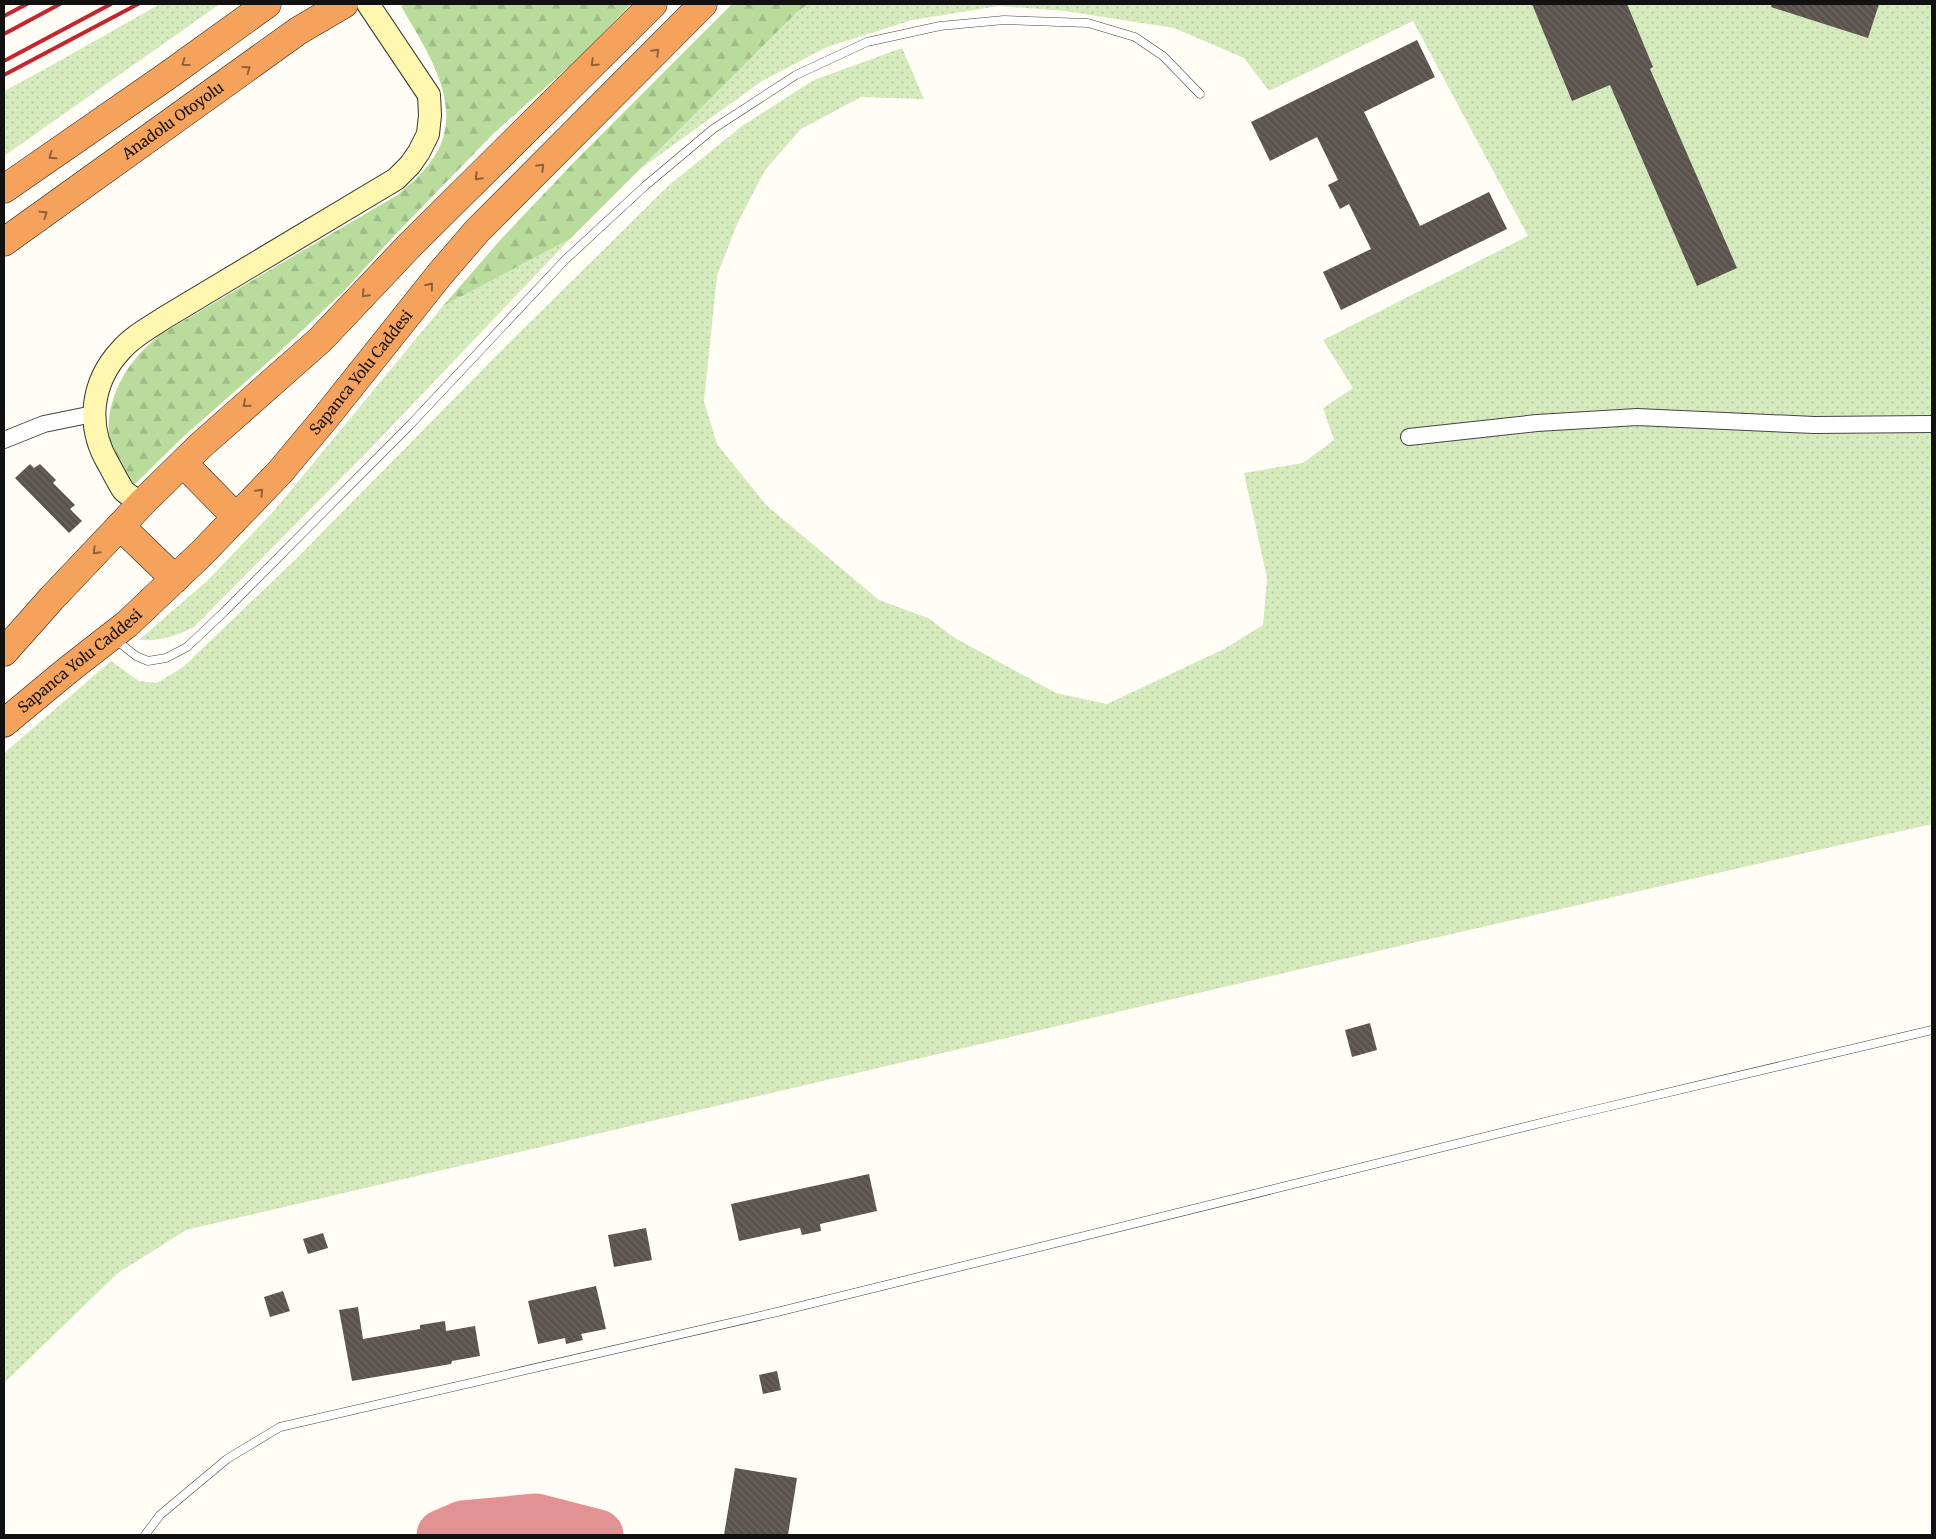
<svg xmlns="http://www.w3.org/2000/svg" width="1936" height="1539" viewBox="0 0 1936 1539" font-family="Merriweather,serif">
	<defs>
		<pattern id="grass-dots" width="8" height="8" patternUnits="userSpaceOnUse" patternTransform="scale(1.25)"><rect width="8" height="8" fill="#d5ebbd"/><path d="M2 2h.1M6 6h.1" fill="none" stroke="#b6c8a1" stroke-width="1.8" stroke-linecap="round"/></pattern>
		<pattern id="forest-firs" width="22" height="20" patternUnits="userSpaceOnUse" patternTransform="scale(1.25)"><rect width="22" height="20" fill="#b9dc9c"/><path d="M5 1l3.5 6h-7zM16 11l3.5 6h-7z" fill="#9ebc85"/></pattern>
		<pattern id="building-back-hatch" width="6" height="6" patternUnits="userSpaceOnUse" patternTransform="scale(1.25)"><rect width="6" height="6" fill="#5a524d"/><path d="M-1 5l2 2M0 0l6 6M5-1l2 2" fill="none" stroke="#6d6662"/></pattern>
	</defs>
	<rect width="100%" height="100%" fill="#fffdf5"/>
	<g fill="url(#grass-dots)">
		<polygon points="160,4 220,4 4,156 4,91 45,69"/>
		<polygon points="808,4 1932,4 1932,824 1408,944 186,1230 118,1273 4,1383 4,753 111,661 139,681 157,683 183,667 296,559 506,346 668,186 742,126 814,80 902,48 924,99 861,97 801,129 765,170 737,224 717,276 704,401 717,444 766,505 879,600 928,618 955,638 1056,693 1107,704 1224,649 1263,625 1267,578 1244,473 1303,463 1334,440 1323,408 1353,388 1323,340 1528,236 1413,21 1269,91 1244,58 1174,28 1065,11 999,6 912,20 827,47 762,81 640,169 796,13"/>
		<path d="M 570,239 L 368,451 L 194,627 C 175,637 160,641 139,640 L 208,580 L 273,512 L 443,306 Z"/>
	</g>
	<g fill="url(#forest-firs)">
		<path d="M 406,4 L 631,4 L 581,56 L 494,133 L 394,236 L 344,291 L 275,356 L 184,436 L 134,485 C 127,473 116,461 112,448 C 102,418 116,382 136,358 C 142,350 151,343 158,336 L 399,194 C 407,186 417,179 424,170 C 473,116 430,57 401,6 Z"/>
		<polygon points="732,4 808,4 796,13 570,239 443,306 502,238 576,160"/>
	</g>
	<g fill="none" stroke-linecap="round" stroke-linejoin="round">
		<polyline stroke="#e29292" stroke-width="51" points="442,1535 463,1526 536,1519 598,1535"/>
	</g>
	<g fill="url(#building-back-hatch)">
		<polygon points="1532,4 1627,4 1653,67 1650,69 1737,268 1697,286 1610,85 1572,101"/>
		<polygon points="1772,4 1879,4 1868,38 1771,7"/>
		<polygon points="1417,40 1435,77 1364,112 1420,226 1489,192 1507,229 1341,310 1323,272 1371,249 1349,204 1340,209 1328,185 1338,180 1317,137 1270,161 1251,122"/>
		<polygon points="30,464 34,468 40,464 56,480 53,483 75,505 70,509 82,521 69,533 15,478"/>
		<polygon points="1370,1023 1377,1050 1352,1057 1345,1030"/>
		<polygon points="869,1174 877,1211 820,1224 821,1231 802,1235 800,1228 739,1241 731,1204"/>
		<polygon points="646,1228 652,1260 614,1267 608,1235"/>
		<polygon points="323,1233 328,1248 308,1254 303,1239"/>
		<polygon points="596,1286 606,1329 581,1334 583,1340 566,1344 565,1338 538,1344 528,1301"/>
		<polygon points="283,1291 290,1311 270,1317 264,1297"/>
		<polygon points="358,1307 363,1339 420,1329 420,1325 445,1321 446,1331 475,1326 480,1356 452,1361 451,1364 352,1381 339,1310"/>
		<polygon points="777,1371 781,1390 763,1394 759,1375"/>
		<polygon points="735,1468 797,1478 788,1535 724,1535"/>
	</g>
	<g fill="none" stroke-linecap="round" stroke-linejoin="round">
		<defs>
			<g id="lane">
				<polyline points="116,640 136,656 148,661 166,658 187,647 224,612 410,425 565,260 645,186 713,129 796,75 867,42 940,26 1004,20 1088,23 1135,37 1163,56 1200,94"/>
				<polyline points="145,1535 160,1515 227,1459 280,1427 777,1312 1573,1115 1932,1030"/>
			</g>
			<g id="street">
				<polyline points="1409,437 1537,423 1637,417 1814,425 1932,424"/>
				<polyline points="4,440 44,424 93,414"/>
			</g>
			<path id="secondary" d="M 142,503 C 136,499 127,495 123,490 C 118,482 113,472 108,463 C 86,426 91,382 121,350 C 132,337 149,328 164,318 L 396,179 L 410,165 L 419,152 L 428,134 L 430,115 L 429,95 L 368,4"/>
			<g id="highway">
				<polyline points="4,189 167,76 267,4"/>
				<path id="s1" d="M 4,242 L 298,31 L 344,4"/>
				<polyline points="183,463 236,517"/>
				<polyline points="120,526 175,579"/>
				<polyline points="4,652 52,598 142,503 200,446 320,340 409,246 653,4"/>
				<path id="s2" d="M 4,723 L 68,670 L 127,624 L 202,553 L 280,472 L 326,417 L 440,274 L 477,231 L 703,4"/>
			</g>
		</defs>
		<use href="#lane" stroke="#444" stroke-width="9"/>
		<use href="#street" stroke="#444" stroke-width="18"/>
		<use href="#secondary" stroke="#333" stroke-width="24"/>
		<use href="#highway" stroke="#222" stroke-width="29"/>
		<use href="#lane" stroke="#fff" stroke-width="8"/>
		<use href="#street" stroke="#fff" stroke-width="16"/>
		<use href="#secondary" stroke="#fff6b0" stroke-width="22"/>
		<use href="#highway" stroke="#f5a25d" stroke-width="28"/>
		<g stroke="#c4262e" stroke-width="4">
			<polyline points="4,16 27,4"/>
			<polyline points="4,34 60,4"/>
			<polyline points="4,61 111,4"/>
			<polyline points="4,75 138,4"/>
		</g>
	</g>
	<defs><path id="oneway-chevron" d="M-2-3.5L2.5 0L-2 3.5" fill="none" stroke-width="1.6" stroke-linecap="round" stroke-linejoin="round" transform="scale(1.25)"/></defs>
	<g stroke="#8e613b">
		<use href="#oneway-chevron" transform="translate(656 52) rotate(-45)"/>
		<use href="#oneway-chevron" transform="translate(185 63) rotate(144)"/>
		<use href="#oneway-chevron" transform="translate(594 63) rotate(136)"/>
		<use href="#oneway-chevron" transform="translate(247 69) rotate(-36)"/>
		<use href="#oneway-chevron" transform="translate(52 156) rotate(145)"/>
		<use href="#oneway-chevron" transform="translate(541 167) rotate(-45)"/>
		<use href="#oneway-chevron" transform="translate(478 177) rotate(135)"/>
		<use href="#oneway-chevron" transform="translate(44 214) rotate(-35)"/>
		<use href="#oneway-chevron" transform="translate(430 286) rotate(-51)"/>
		<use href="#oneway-chevron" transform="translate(365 294) rotate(133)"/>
		<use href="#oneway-chevron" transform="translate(246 404) rotate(139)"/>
		<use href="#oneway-chevron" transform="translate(260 492) rotate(-46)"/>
		<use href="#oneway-chevron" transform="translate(96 551) rotate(134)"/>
	</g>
	<g text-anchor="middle" stroke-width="5" stroke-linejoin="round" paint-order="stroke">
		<g font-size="15" fill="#111" stroke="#fff">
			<text dy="5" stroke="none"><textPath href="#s1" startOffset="208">Anadolu Otoyolu</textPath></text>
			<text dy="5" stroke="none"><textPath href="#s2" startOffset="502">Sapanca Yolu Caddesi</textPath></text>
			<text dy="5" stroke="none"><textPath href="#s2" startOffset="98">Sapanca Yolu Caddesi</textPath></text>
		</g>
	</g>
	<rect width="1936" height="1539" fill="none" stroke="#111111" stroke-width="10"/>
</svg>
